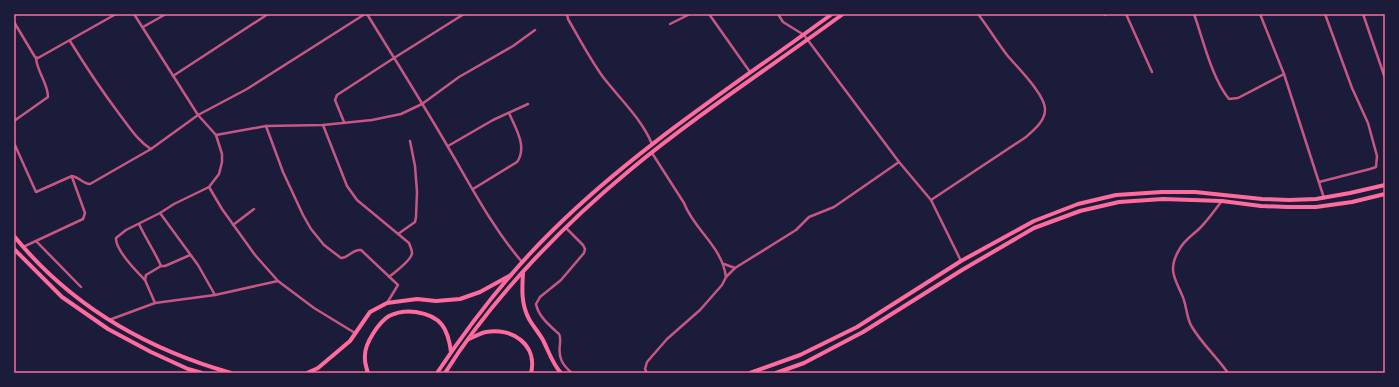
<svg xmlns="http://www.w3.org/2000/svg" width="1399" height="387" viewBox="0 0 1399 387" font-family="'Noto Sans',sans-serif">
	<rect width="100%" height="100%" fill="#1b1b3a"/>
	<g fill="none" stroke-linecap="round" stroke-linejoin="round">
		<g stroke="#c65784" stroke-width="2.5">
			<path d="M 134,14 L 198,115 L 216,135 L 222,154 L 222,162 L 219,174 L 209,187 L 174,204 L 160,213 L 126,230 L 116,238 C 115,250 136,271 145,280"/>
			<path d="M 367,14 C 394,58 422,102 448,147 C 471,186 492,227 522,262"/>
			<path d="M 567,14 L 568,19 C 579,38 590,59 603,77 C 620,99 641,118 652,144"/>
			<polyline points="709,14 750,72"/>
			<polyline points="778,14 783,22 804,35 899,162 931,200 961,261"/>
			<polyline points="1126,14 1152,72"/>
			<path d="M 1194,14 C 1203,39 1212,79 1229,99 L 1238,98 L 1284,74"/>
			<polyline points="1260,14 1284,74 1324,198"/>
			<polyline points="1363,14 1385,78"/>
			<polyline points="1105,15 1107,14"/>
			<polyline points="14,22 35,57 38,58 116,14"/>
			<polyline points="670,24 690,14"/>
			<polyline points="143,27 166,14"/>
			<path d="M 70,41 C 86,67 102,91 120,115 C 130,128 138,141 151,149"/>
			<polyline points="173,76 268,14"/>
			<path d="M 14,121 L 48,97 C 48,83 37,72 36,58"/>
			<polyline points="344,122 335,100 337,95 394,58 464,14"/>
			<path d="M 323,125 L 347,186 L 357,200 L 409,243 C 410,246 412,249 412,253 C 412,260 395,272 389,277"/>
			<path d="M 266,126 L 283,172 L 303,215 L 311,229 L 324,245 L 341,258 C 349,258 352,249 361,250 L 398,285 L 387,303"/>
			<polyline points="216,135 266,126 323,125 372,120 401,114 422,104 459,77 513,46 535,30"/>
			<path d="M 14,143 L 36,192 L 72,176 C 79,177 83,184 90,184 L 151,149 L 198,115 L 247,89 L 365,14"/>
			<polyline points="448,146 493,120 528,104"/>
			<path d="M 652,153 L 684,203 C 694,230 722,246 726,277"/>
			<polyline points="1319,182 1370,169 1376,167 1377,156 1368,123 1352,88 1325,14"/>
			<polyline points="209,187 222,209 255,255 278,281 314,308 355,333"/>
			<path d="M 473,189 L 517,162 C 528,147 515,127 509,113"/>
			<path d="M 931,200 L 1026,137 C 1034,130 1045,121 1045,110 C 1046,95 1016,66 1007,55 C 997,42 988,27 978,14"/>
			<path d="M 1221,202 C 1215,210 1208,220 1200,228 C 1193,235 1184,240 1179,250 C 1168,269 1174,277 1182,295 C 1187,305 1186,318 1192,327 C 1202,344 1217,357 1228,373"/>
			<polyline points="160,213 198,265 215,295"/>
			<path d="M 139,224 C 146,239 155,252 161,266"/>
			<polyline points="233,225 254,209"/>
			<path d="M 566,228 L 583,245 L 585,249 L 584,253 L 561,280 L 540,297 L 536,304 C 538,316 550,326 559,334 C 561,338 560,340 560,344 C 558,357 562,365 572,373"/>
			<polyline points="398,234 415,222 416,217 417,192 415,166 410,141"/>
			<polyline points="36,241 81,287"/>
			<polyline points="23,247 83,219 85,213 72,177"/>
			<polyline points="724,264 735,268"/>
			<polyline points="155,303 145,280 146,275 161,266 165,266 190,255"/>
			<polyline points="109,320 155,303 215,295 278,281"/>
			<polyline points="647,373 645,369 647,362 667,339 700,310 722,285 726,277 735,268 796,230 809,217 834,207 899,162"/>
		</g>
		<g stroke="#ff6b9d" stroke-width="4">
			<path d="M 437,373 C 471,322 509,273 553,230 C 637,147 738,83 832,14"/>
			<path d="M 445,373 C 492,298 562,226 630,170 C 698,114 772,66 843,14"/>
		</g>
		<g stroke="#ff6b9d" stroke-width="4">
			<path d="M 14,236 C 70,305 147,349 231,373"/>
			<polyline points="14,249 62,297 108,329 151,352 188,369 202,373"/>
			<path d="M 523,273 C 522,289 521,304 529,319 C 533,326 539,333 543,340 C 549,352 552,363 561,373"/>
			<path d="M 469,339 C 474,337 480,333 486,332 C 512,327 538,345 531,373"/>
			<polyline points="307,373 318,368 350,341 370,312 387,303 417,299 436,301 460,299 480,292 511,275"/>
			<path d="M 368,373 C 366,367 364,361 365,355 C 365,343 379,322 389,316 C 397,312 408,311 416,312 C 441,316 448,328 451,352"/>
			<polyline points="750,373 800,355 857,327 961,261 1034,221 1078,204 1116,195 1162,192 1195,192 1262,199 1289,200 1316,199 1350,193 1385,185"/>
			<polyline points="776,373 804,363 863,332 962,270 1034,228 1080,211 1119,202 1163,199 1222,201 1261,206 1288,207 1316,207 1352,202 1385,194"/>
		</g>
	</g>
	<rect width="1399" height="387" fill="none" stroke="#1b1b3a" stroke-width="30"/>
	<rect x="15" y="15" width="1369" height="357" fill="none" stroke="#ff6b9d" stroke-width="1.5"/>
</svg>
